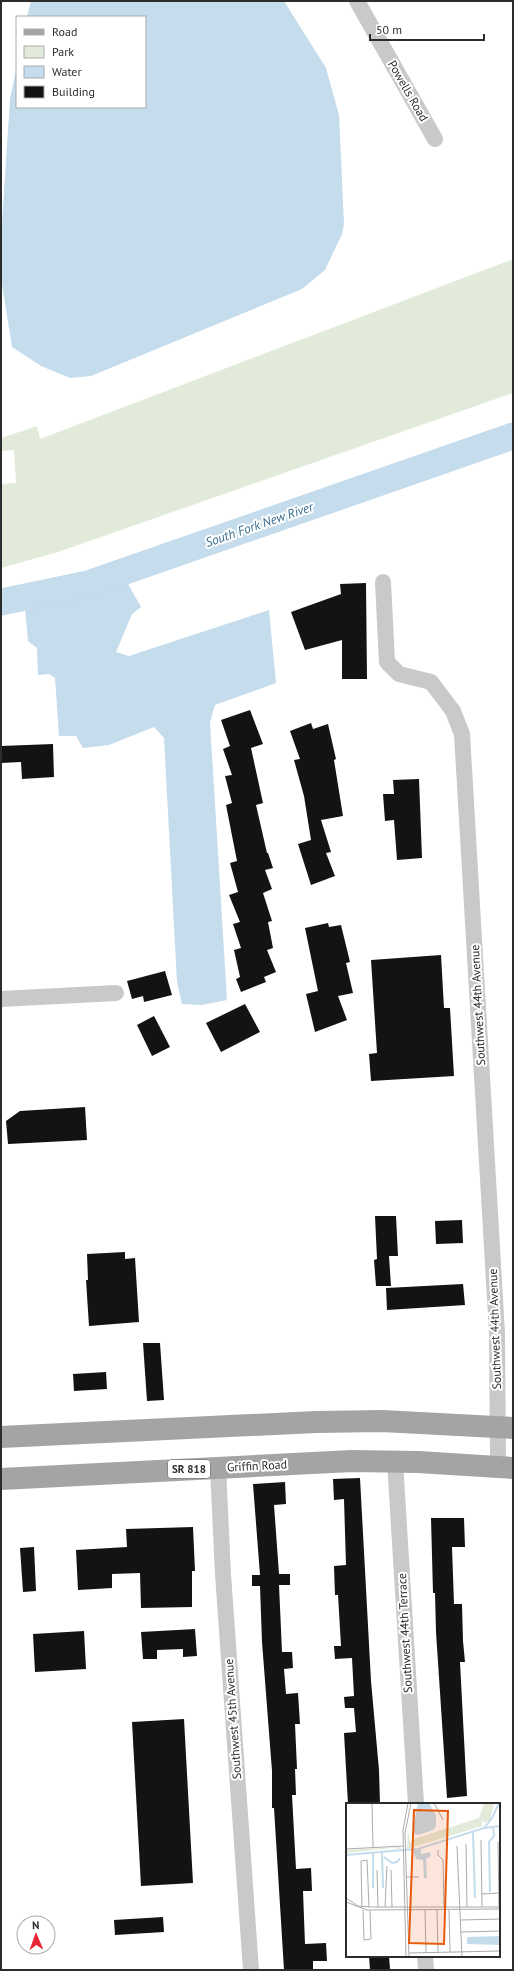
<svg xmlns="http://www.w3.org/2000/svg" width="514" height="1971" viewBox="0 0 514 1971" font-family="'PT Sans',sans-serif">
	<rect width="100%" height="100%" fill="#fff"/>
	<polygon fill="#e2ebd9" points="513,259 513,393 58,552 1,568 1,484 16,483 14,450 1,451 1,438 37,426 40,439"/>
	<g fill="#c4dcec">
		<polygon points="31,1 284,1 326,68 339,115 344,224 342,234 325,270 302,289 91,376 70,378 41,366 12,347 1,278 1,238 10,99 17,66 17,107 145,107 145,17 27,17"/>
		<polygon points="127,582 141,607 132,614 116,652 129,656 269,610 276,683 215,705 210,722 227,1000 202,1005 182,1004 177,982 164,738 154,727 109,745 83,748 76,736 59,736 55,678 49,674 38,675 37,648 28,641 24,597 88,584"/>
	</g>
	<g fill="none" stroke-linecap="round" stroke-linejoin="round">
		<polyline stroke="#c4dcec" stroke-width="27" points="1,602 88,584 513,436"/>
	</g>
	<g fill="#131313">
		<polygon points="366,583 367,679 342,679 342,640 305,650 291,612 341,594 340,584"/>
		<polygon points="250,710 263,744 251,748 263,803 256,805 267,853 268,853 273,868 265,870 272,889 263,893 272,921 268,922 273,948 267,950 276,972 264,977 266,982 241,992 236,979 240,977 234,950 241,948 233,924 240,922 229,895 238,892 230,863 237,861 226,805 232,803 225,776 232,775 223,749 230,746 221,720"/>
		<polygon points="311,723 313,729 328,724 336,759 334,760 343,816 321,820 331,852 326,853 335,876 311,885 298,844 311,840 304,796 294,760 300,759 290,731"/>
		<polygon points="53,744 54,777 22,779 21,762 1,763 1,746"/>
		<polygon points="419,779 422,858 397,860 394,820 385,821 383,794 394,794 393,780"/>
		<polygon points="328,923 329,927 341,925 350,962 346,963 353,993 338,996 347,1020 315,1032 306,994 318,991 305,928"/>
		<polygon points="441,955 444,1008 450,1008 454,1076 371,1081 369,1054 377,1053 371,960"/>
		<polygon points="165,971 172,995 144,1002 143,996 132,999 127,981"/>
		<polygon points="245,1004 260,1032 221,1052 206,1023"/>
		<polygon points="154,1016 170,1047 152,1056 137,1025"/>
		<polygon points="85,1107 87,1140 8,1144 6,1121 20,1111"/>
		<polygon points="375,1216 396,1216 398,1256 389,1256 391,1286 376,1286 374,1260 377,1259"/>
		<polygon points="462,1220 463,1243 436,1244 435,1221"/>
		<polygon points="125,1252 125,1259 135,1258 139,1322 89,1326 86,1280 88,1280 87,1254"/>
		<polygon points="463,1284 465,1305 387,1310 386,1288"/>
		<polygon points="143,1343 160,1343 164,1400 147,1401"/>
		<polygon points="106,1372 107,1389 74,1391 73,1374"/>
		<polygon points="360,1478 371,1681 379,1770 380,1804 348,1804 344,1733 356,1732 354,1708 345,1708 344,1697 354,1696 352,1658 335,1659 334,1646 341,1646 338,1595 335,1595 334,1566 346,1565 344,1499 334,1500 333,1479"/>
		<polygon points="285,1482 286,1504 274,1505 279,1574 290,1574 290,1585 279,1585 282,1652 292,1652 293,1668 284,1669 286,1694 298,1693 300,1724 295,1724 297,1769 295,1769 296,1795 292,1795 296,1869 311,1868 312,1891 303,1891 305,1944 326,1943 327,1961 313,1961 313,1970 284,1970 274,1808 272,1808 272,1771 262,1642 260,1586 252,1586 252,1575 260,1575 253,1484"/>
		<polygon points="431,1518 464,1518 465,1547 452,1547 454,1604 462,1604 463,1641 465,1662 460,1662 467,1796 447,1798 436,1632 435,1593 433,1593"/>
		<polygon points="193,1527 195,1571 192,1571 192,1607 141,1608 140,1573 112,1574 112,1588 78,1590 76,1550 127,1547 126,1529"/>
		<polygon points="34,1547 36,1591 23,1592 20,1548"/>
		<polygon points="195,1629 197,1656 183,1657 183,1649 157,1650 157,1659 143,1659 141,1632"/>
		<polygon points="84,1631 86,1669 35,1672 33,1634"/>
		<polygon points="184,1719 193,1883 141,1886 132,1722"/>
		<polygon points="163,1917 164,1932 115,1935 114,1920"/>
		<polygon points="369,1956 389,1956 390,1969 370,1970"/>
	</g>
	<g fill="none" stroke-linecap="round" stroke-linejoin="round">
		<g stroke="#c9c9c9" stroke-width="16">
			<polyline points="357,1 435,139"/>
			<polyline points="383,582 387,662 399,674 431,682 453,711 462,734 497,1333 498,1467"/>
			<polyline points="1,999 116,993"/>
			<polyline points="395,1461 416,1804"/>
			<polyline points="218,1468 223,1574 251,1970"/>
			<polyline points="425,1956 426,1970"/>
		</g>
		<g stroke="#a4a4a4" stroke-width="22">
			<polyline points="1,1437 316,1422 382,1421 513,1428"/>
			<polyline points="1,1479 352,1461 418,1462 513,1468"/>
		</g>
	</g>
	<g text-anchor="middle" stroke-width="4" stroke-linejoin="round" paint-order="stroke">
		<rect fill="#fff" stroke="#6b6b6b" stroke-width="1" x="168" y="1460" width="42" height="18" rx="3"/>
		<g font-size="11" font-weight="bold" fill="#2c2c2c">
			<text x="189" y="1473">SR 818</text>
		</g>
		<g font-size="12" fill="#2c2c2c" stroke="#fff">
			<text transform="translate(408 91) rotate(60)" y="4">Powells Road</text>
			<text transform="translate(478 1005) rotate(-93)" y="4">Southwest 44th Avenue</text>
			<text transform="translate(495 1329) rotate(-92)" y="4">Southwest 44th Avenue</text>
			<text transform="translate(257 1466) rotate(-3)" y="4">Griffin Road</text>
			<text transform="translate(405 1633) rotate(-93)" y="4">Southwest 44th Terrace</text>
			<text transform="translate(233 1719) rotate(-94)" y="4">Southwest 45th Avenue</text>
		</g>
		<g font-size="13" font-style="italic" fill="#386d90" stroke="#fff">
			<text transform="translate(259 524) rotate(-19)" y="5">South Fork New River</text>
		</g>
	</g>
	<g transform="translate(346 1803)">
		<rect width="154" height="154" fill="#fff"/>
		<path d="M 138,0 L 148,0 L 144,17 L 139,20 L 136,17 L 136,23 L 61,46 L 62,28 L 64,39 L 67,39 L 65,37 L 133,15 ZM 54,44 L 56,46 L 46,45 L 0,50 L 0,47 Z" fill="#e2ebd9"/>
		<path d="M 72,0 L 83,0 L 90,12 L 90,23 L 87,27 L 72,32 L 68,30 L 67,25 ZM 75,46 L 75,51 L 84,49 L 85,53 L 80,56 L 81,75 L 78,75 L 77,57 L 70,56 L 68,50 L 68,47 ZM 154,133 L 154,142 L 121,141 L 121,134 Z" fill="#c4dcec"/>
		<path fill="none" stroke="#c4dcec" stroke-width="2" d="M 138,25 L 154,23M 127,29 L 129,95M 45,48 L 72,46 L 138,25 L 146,15 L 153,0M 36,49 L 37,85M 27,50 L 27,85M 0,52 L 45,48M 38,54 L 46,60 L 51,59 L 54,55M 144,89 L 143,39 L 148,33 L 147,24"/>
		<path fill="none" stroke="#ababab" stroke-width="1" d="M 26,0 L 27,44M 88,0 L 97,17M 135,37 L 136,104M 152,39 L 153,105M 120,41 L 121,104M 111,43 L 116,154M 0,46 L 57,43M 92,47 L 92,52 L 97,57 L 98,104M 31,67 L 32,104M 45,67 L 46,104M 60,74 L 73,74M 136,91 L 153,90M 0,95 L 12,103 L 24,104 L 154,104M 0,99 L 21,107 L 154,106M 16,104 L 15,58 L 21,57 L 23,104M 39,104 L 41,63M 17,107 L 18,137 L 25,136 L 24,108M 79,107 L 80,150M 91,107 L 92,150M 103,107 L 104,149M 115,117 L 154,116M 115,129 L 154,128M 63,150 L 154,148M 60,154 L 57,27 L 62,0M 63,154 L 59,30 L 65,0"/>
		<path fill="#e8590c" fill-opacity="0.15" stroke="#e8590c" stroke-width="2" d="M 68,7 L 102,8 L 98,141 L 63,140 Z"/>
		<rect width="154" height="154" fill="none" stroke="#2c2c2c" stroke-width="2"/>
	</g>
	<rect width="514" height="1971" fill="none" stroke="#2c2c2c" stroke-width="4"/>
	<rect x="16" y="16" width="130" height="92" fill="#ffffff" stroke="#ababab"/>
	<rect x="24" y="29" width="20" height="6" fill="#a4a4a4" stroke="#ababab"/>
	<text x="52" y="36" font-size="12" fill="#2c2c2c">Road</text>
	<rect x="24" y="46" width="20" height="12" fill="#e2ebd9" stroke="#ababab"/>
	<text x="52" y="56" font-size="12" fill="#2c2c2c">Park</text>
	<rect x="24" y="66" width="20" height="12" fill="#c4dcec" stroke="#ababab"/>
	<text x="52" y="76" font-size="12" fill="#2c2c2c">Water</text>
	<rect x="24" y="86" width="20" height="12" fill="#131313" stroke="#ababab"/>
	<text x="52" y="96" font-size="12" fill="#2c2c2c">Building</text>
	<g transform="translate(36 1935) rotate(358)"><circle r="19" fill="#ffffff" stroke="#ababab"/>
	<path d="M0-3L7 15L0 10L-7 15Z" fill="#ea2734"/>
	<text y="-6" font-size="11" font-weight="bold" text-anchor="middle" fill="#2c2c2c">N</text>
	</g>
	<path d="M370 34v6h114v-6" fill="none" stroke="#2c2c2c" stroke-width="2"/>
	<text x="376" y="34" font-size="12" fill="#2c2c2c" stroke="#ffffff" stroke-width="3" paint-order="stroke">50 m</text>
</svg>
